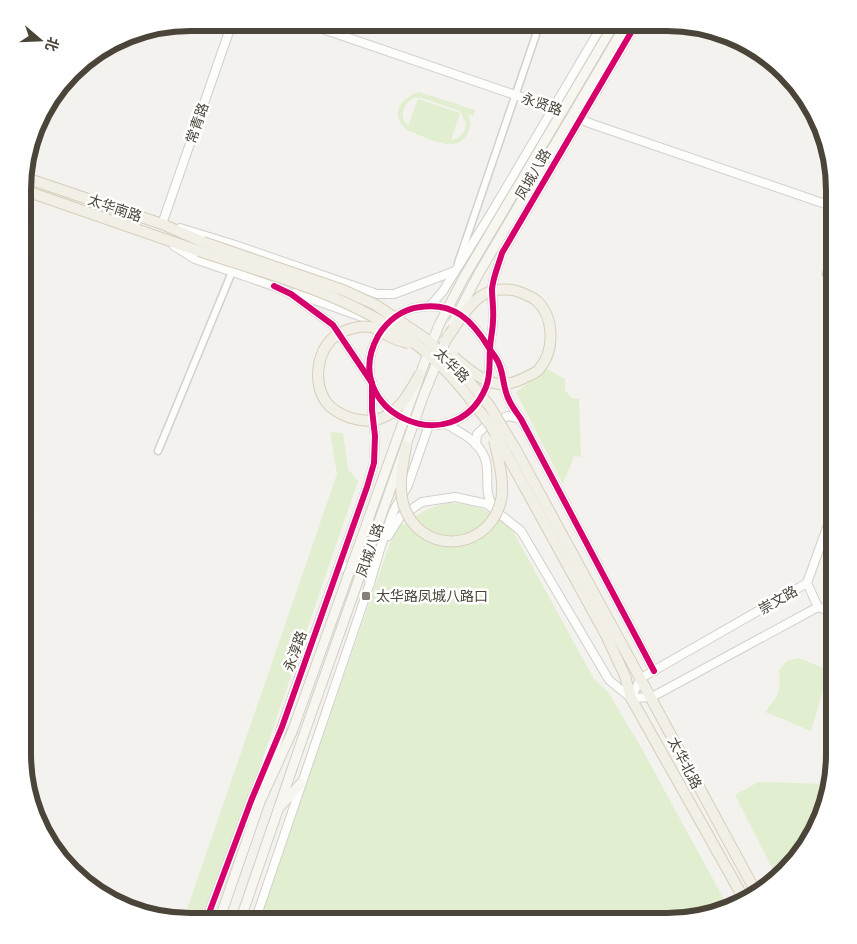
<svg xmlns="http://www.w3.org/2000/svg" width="857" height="944" viewBox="0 0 857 944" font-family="'Archivo Narrow','Noto Sans SC',sans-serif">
	<rect width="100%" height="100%" fill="#f4f2ee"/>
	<g fill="#e1eecf" fill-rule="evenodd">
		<path d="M 419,92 L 475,110 L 473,116 L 468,114 C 471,120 471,127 468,133 C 457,156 426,137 409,131 C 389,117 398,98 419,92 ZM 414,98 L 422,98 L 460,111 L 466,123 C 466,132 460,139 451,140 L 460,113 L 418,99 L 408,126 C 399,116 402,105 414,98 Z"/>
		<polygon points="547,369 565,379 565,390 571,398 579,399 581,457 574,456 563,484 516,392"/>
		<polygon points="330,432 343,433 348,469 358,481 207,921 183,921 337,474"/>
		<path d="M 448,503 L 463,504 L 480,508 L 508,522 L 594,679 L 608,692 L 642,749 L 727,905 L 678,921 L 259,921 L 398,520 L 404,525 C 418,513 430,507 448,503 Z"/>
		<path d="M 798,658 L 829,670 L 811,731 L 765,712 C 779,694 781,693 779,670 L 787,661 Z"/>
		<polygon points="758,782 828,784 812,838 776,876 735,795"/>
	</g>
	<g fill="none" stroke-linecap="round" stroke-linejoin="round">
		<defs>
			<g id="minor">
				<polyline points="458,263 540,23"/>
				<polyline points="826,274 834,255"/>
				<polyline points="158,451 232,272"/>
			</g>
			<g id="tertiary">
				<polyline points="305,23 553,108 592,124 834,207"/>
				<path d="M 636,24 L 502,253 C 499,264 493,277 492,289 C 492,299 494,310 493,320 C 493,330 490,340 490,350 C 489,362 491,375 486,387 C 454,465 337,411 378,336 C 387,321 402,309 420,307 C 454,302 472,320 489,348 C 492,353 497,358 499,364 C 504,375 503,389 509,400 C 512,407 517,413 521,419 L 654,671"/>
				<polyline points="166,225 162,224 232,23"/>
				<polyline points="180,228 232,244 377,294 394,294 455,271"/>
				<polyline points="174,246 195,259 279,288"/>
				<polyline points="274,286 291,294 333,325 372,383 372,410 375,436 374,463 367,487 280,731"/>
				<polyline points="295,293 365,318 379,326"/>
				<polyline points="431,305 443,291 490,215 603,24"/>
				<path d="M 446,424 C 460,432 477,440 484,456 C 492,473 481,492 495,508"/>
				<polyline points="476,445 477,434 487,425 508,416 521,419"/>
				<polyline points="388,536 400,517 422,502 455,497 487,504 521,531 609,680 631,698"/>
				<polyline points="338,570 346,566 367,574 370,583"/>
				<polyline points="807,583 834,508"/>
				<polyline points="818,607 834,613"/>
				<polyline points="631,698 652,697 818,607 807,583"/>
				<polyline points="631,698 641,678 807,583"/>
				<polyline points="206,921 251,801 267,763"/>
				<polyline points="255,921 370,583 381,546 393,512 408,485 429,425"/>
			</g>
			<g id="secondary">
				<polyline points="264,783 282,727"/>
				<polyline points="280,807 301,783"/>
				<polyline points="219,921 260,802 292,732"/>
				<polyline points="240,921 303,737"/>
			</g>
			<g id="primary">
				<polyline points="26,178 162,224 203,242"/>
				<polyline points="26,191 199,251"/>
				<polyline points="614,630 757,894"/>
				<polyline points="606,635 625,676 631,698 744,899"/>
			</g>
		</defs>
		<use href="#minor" stroke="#d2d0cb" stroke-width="9"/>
		<use href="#tertiary" stroke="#d2d0cb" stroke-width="10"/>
		<use href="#secondary" stroke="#d3cfc5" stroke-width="11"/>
		<use href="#primary" stroke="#d6cebb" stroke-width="12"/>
		<use href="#minor" stroke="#fdfdfc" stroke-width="6"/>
		<use href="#tertiary" stroke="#fdfdfc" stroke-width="8"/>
		<use href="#secondary" stroke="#f7f6f1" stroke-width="9"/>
		<use href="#primary" stroke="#f2efe6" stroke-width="10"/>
		<defs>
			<g id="secondary-bridge">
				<polyline points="453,323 479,273 625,26"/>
				<polyline points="292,732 429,350 439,325 463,279 614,24"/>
				<polyline points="303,737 423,397 448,335"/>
			</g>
			<g id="primary-bridge">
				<polyline points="203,242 343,290 376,305 426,339 461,372 489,405 516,450 614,630"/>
				<path d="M 199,251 C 283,279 374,301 440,365 C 459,383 475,405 491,426 L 606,635"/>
				<path d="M 445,341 C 456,326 465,308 480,297 C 490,289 505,288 517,291 C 524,294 531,296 537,301 C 554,317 555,350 540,368 C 538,372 532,374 528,376 C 519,381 509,385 499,384 C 482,382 466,367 454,357"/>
				<path d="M 409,343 C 405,342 399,341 395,339 C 387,336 379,329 371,327 C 359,325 348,329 338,334 C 317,348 312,381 326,402 C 332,410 342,415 351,418 C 361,421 374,422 384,417 C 402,409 411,389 420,374"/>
				<path d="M 406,446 C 403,464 398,485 403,503 C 417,554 485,554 500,504 C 506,486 498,457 494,440"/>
			</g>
		</defs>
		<use href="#secondary-bridge" stroke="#d3cfc5" stroke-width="11" stroke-linecap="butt"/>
		<use href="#primary-bridge" stroke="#d6cebb" stroke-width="12" stroke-linecap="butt"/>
		<use href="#secondary-bridge" stroke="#f7f6f1" stroke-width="9"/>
		<use href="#primary-bridge" stroke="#f2efe6" stroke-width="10"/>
		<defs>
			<g id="cycleway">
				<path d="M 636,24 L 502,253 C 499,264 493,277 492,289 C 492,299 494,310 493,320 C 493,330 490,340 490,350 C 489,362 491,375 486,387 C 454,465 337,411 378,336 C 387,321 402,309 420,307 C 454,302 472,320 489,348 C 492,353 497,358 499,364 C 504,375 503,389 509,400 C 512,407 517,413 521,419 L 654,671"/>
				<polyline points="206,921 251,801 282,727 367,487 374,463 375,436 372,410 372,383 333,325 291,294 274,286"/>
			</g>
		</defs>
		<use href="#cycleway" stroke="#fff" stroke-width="9"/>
		<use href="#cycleway" stroke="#d6006c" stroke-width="6"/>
	</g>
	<rect fill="#868178" stroke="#fff" stroke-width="2" x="361" y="591" width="10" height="10" rx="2.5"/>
	<g text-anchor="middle" stroke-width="5" stroke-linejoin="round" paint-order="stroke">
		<g font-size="14" fill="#4b4439" stroke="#fff">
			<text transform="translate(542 104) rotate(19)" y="5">永贤路</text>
			<text transform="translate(197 123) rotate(-71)" y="5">常青路</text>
			<text transform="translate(533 174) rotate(-60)" y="5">凤城八路</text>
			<text transform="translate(115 208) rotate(19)" y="5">太华南路</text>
			<text transform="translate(452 365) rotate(45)" y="5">太华路</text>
			<text transform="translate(370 550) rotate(-71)" y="5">凤城八路</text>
			<text transform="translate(778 600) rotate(-30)" y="5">崇文路</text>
			<text transform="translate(295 651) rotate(-70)" y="5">永淳路</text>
			<text transform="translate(685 763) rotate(63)" y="5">太华北路</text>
		</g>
		<g font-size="14" fill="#4b4439" stroke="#fff" text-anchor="start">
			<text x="376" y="601">太华路凤城八路口</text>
		</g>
	</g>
	<path d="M0 0H857V944H0ZM190 31H667A159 159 0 0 1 826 190V754A159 159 0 0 1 667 913H190A159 159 0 0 1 31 754V190A159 159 0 0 1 190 31Z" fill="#fff" fill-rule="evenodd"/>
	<path fill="none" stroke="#4b4439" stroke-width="6" d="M190 31H667A159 159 0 0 1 826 190V754A159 159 0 0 1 667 913H190A159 159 0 0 1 31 754V190A159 159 0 0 1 190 31Z"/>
	<g transform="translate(40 40) rotate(109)" stroke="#ffffff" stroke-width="4" paint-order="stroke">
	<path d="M0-4L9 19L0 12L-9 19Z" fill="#4b4439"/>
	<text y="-8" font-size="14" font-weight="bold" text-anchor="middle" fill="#4b4439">北</text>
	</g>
</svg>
